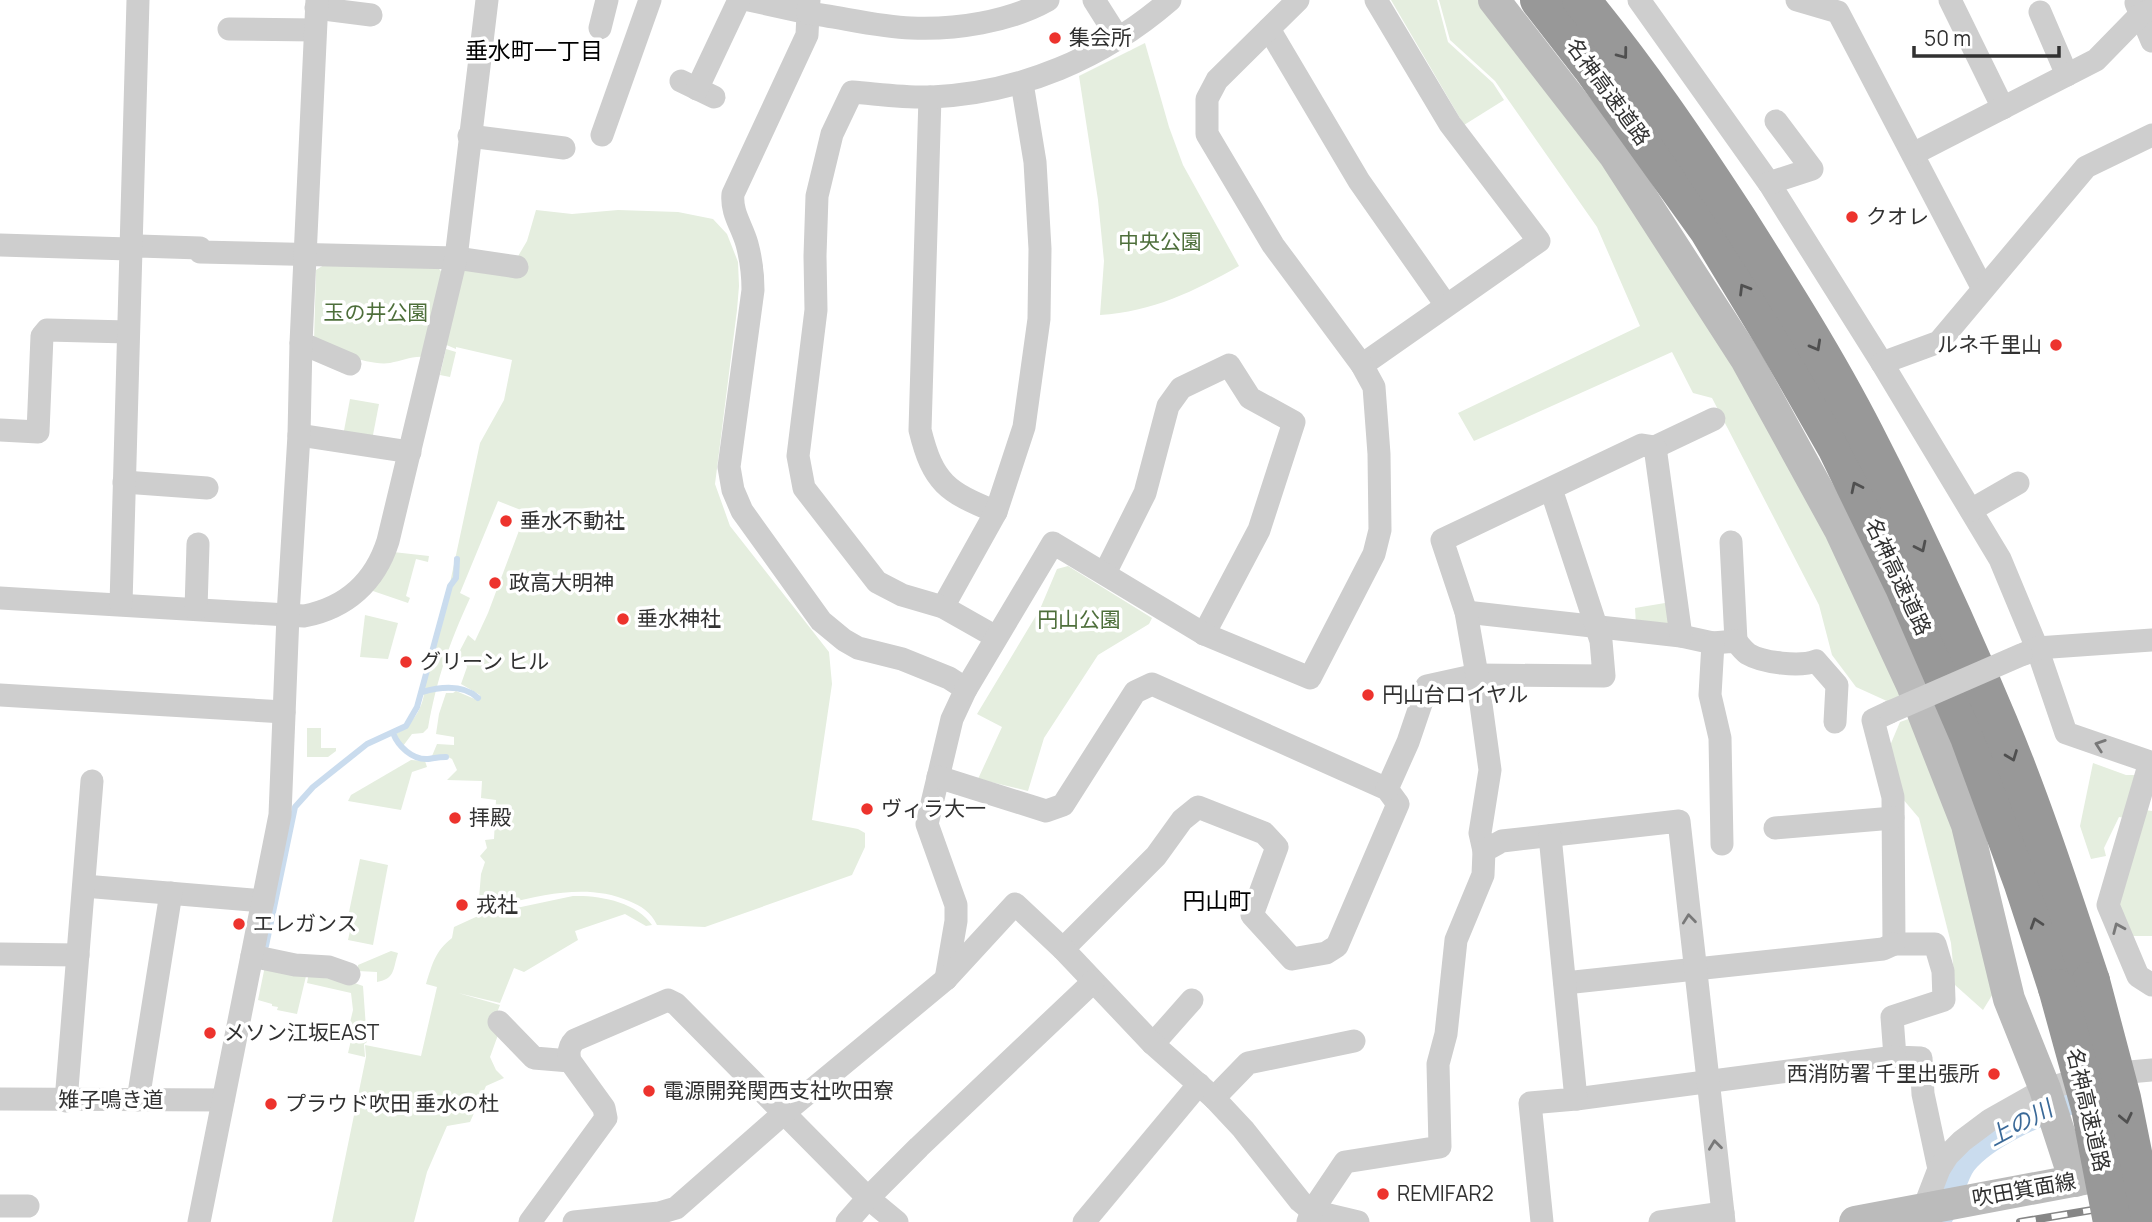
<svg xmlns="http://www.w3.org/2000/svg" width="2152" height="1222" viewBox="0 0 2152 1222" font-family="Manrope,'Noto Sans JP',sans-serif">
	<rect width="100%" height="100%" fill="#fff"/>
	<g fill="#e5eedf">
		<polygon points="1391,0 1437,0 1448,42 1493,83 1504,100 1464,125"/>
		<polygon points="1439,0 1480,0 1603,159 1732,365 1830,534 1905,695 1889,702 1856,687 1832,655 1819,605 1712,398 1693,393 1672,352 1474,441 1458,413 1640,326 1597,227 1495,81 1450,40"/>
		<path d="M 1145,43 L 1169,127 L 1183,165 L 1239,266 C 1195,291 1152,312 1100,315 L 1104,261 L 1098,200 L 1079,76 Z"/>
		<path d="M 536,210 L 572,214 L 618,210 L 678,212 L 713,219 L 727,234 L 738,262 L 739,286 L 737,310 L 715,484 L 730,526 L 829,652 L 832,684 L 812,820 L 858,829 L 865,833 L 865,847 L 852,875 L 705,927 L 657,925 C 651,912 641,906 629,901 C 580,880 527,900 478,910 L 481,874 L 485,862 L 480,856 L 487,848 L 485,840 L 494,839 L 496,800 L 481,798 L 482,781 L 447,780 L 457,770 L 452,759 L 444,755 L 432,756 L 437,744 L 454,745 L 454,737 L 436,734 L 439,714 L 446,693 L 453,693 L 456,691 L 477,700 L 480,698 L 480,695 L 461,684 L 467,667 L 465,662 L 456,658 L 468,635 L 475,641 L 488,613 L 526,512 L 498,501 L 460,593 L 470,598 C 449,644 437,678 428,728 L 423,733 L 412,734 L 403,746 L 395,734 C 413,727 429,699 423,681 L 450,583 L 480,443 L 504,400 L 512,360 L 456,347 L 456,349 L 444,344 L 462,267 L 507,275 L 527,241 Z"/>
		<path d="M 324,265 L 437,267 L 444,274 L 424,357 C 411,356 402,361 390,363 C 368,366 334,351 314,342 L 316,270 Z"/>
		<polygon points="446,349 456,352 450,377 440,375"/>
		<polygon points="350,399 379,404 372,440 343,436"/>
		<polygon points="393,552 429,556 428,562 416,559 406,596 410,598 408,603 370,590"/>
		<polygon points="1068,566 1152,618 1149,624 1098,655 1044,738 1028,791 978,779 1002,727 977,714 1040,609 1057,569"/>
		<polygon points="1671,602 1668,627 1636,625 1635,608"/>
		<polygon points="365,615 398,623 388,659 360,657"/>
		<polygon points="1914,717 1956,830 1994,992 1983,1010 1955,985 1951,943 1919,818 1902,798 1889,748 1900,722"/>
		<polygon points="307,728 321,728 321,748 336,748 336,751 328,757 307,757"/>
		<polygon points="411,760 425,761 427,767 412,772 401,810 348,801 351,795"/>
		<polygon points="2093,763 2126,775 2139,775 2126,818 2119,817 2104,848 2106,856 2091,859 2080,826"/>
		<polygon points="2145,810 2152,811 2152,936 2132,936 2117,899"/>
		<polygon points="360,859 388,865 373,945 348,940 354,913 349,912"/>
		<path d="M 573,896 C 599,895 637,902 652,925 L 646,926 L 625,914 L 575,931 L 578,940 L 524,972 L 514,968 L 500,1003 L 458,993 L 500,1005 L 491,1028 L 498,1035 L 490,1057 L 496,1070 L 504,1078 L 486,1086 L 470,1122 L 447,1126 L 427,1172 L 414,1222 L 332,1222 L 366,1057 L 365,1045 L 421,1056 L 437,987 L 426,984 C 432,965 435,951 452,938 L 454,927 L 478,916 Z"/>
		<path d="M 391,951 L 398,953 C 393,969 395,979 377,982 L 377,972 L 358,971 L 358,965 Z"/>
		<polygon points="265,966 307,972 297,1014 277,1010 278,1007 272,1006 272,1004 258,1000"/>
		<polygon points="309,972 326,973 363,986 367,1042 364,1044 365,1057 348,1053 352,1036 347,1035 353,1010 351,993 307,983"/>
	</g>
	<g fill="none" stroke-linecap="round" stroke-linejoin="round">
		<g stroke="#cadcee" stroke-width="6">
			<path d="M 422,692 C 440,687 463,684 478,698"/>
			<path d="M 393,733 C 398,746 412,760 428,759 C 435,758 439,757 446,757"/>
			<polyline points="266,946 295,807 313,787 367,744 406,726 417,707 450,586 456,578 457,559"/>
		</g>
		<path stroke="#cadcee" stroke-width="35" d="M 1929,1222 C 1944,1212 1947,1177 1960,1160 C 1984,1130 2037,1109 2072,1096 C 2085,1091 2100,1090 2114,1087"/>
		<g stroke="#cecece" stroke-width="23">
			<path d="M 749,0 L 808,13 L 807,35 L 733,194 C 731,213 742,226 747,244 C 751,259 753,274 753,290 L 729,467 L 733,490 L 742,511 L 821,621 L 844,640 L 858,648 L 902,659 L 949,678 L 966,689 L 952,719 L 927,824 L 956,905 L 956,921 L 946,979"/>
			<path d="M 809,0 L 808,13 C 840,17 879,27 911,28 C 955,30 1009,22 1048,0"/>
			<polyline points="1094,0 1118,38"/>
			<polyline points="1639,0 1769,183 1882,363 2000,559 2037,648 2066,733 2150,762 2108,905 2138,976 2152,985"/>
			<polyline points="1797,0 1838,12 1983,289"/>
			<polyline points="1950,0 2003,108"/>
			<polyline points="2136,3 2152,41"/>
			<polyline points="316,8 371,15"/>
			<polyline points="2040,12 2067,75"/>
			<polyline points="600,28 607,0"/>
			<polyline points="229,29 315,30"/>
			<polyline points="1269,29 1359,181 1446,305"/>
			<polyline points="681,81 714,97"/>
			<polyline points="697,89 739,0"/>
			<path d="M 930,97 L 920,430 C 933,483 947,492 996,512"/>
			<polyline points="602,135 650,0"/>
			<polyline points="469,136 564,148"/>
			<polyline points="1913,154 2096,60 2140,15 2152,9"/>
			<polyline points="1769,183 1812,169 1776,121"/>
			<polyline points="0,245 129,249 139,246 200,248 200,252 456,258 517,267"/>
			<polyline points="301,343 350,364"/>
			<polyline points="1882,363 1939,342 2086,167 2152,135"/>
			<polyline points="1362,365 1539,241 1450,124 1376,0"/>
			<polyline points="0,430 38,432 42,336 47,330 128,332"/>
			<polyline points="299,435 410,452"/>
			<polyline points="1655,447 1714,419"/>
			<polyline points="124,482 207,488"/>
			<polyline points="1971,510 2018,483"/>
			<polyline points="1731,542 1736,641"/>
			<polyline points="1105,573 1145,493 1168,406 1181,388 1229,365 1250,398 1294,422 1259,530 1204,634"/>
			<path d="M 0,598 L 304,616 C 346,608 375,582 388,541 L 456,258 L 487,0"/>
			<polyline points="121,604 138,0"/>
			<polyline points="943,607 996,512 1024,427 1039,319 1040,249 1035,162 1022,83"/>
			<polyline points="196,609 198,544"/>
			<path d="M 1466,612 L 1681,636 L 1713,643 L 1736,641 C 1739,645 1744,651 1748,654 C 1763,663 1800,667 1816,661 L 1837,685 L 1835,722"/>
			<path d="M 996,637 L 943,607 L 902,595 L 877,582 L 804,488 L 798,456 L 816,310 L 815,256 L 817,196 L 832,134 L 852,92 C 878,94 906,98 932,97 C 1021,93 1103,58 1170,0"/>
			<polyline points="1713,643 1710,695 1720,738 1722,844"/>
			<polyline points="2024,654 2037,648 2152,640"/>
			<polyline points="966,689 1053,543 1204,634 1310,678 1374,554 1380,530 1379,454 1374,387 1362,365 1273,245 1207,134 1207,99 1217,80 1298,0"/>
			<polyline points="0,695 284,712"/>
			<polyline points="1890,712 1873,720 1893,797 1894,944 1935,944 1943,971 1944,1000 1892,1017 1895,1057 1921,1058 1923,1094 1939,1169"/>
			<polyline points="938,777 1046,811 1063,805 1135,692 1152,684 1387,789 1398,804 1337,946 1326,953 1292,959 1252,915 1277,847 1264,833 1198,807 1182,820 1156,856 1063,949"/>
			<polyline points="1387,789 1408,742 1427,686 1477,675 1604,676 1601,641 1551,489"/>
			<polyline points="1775,828 1893,818"/>
			<polyline points="1484,851 1480,833 1490,770 1477,675 1466,612 1442,540 1642,445 1655,447 1681,636"/>
			<polyline points="84,886 263,901"/>
			<polyline points="0,954 78,955"/>
			<polyline points="252,956 295,965 329,967 349,974"/>
			<polyline points="1565,983 1883,949 1894,944"/>
			<polyline points="499,1022 534,1058 570,1061"/>
			<polyline points="1153,1044 1192,1000"/>
			<polyline points="1214,1098 1248,1063 1354,1041"/>
			<polyline points="0,1099 223,1100"/>
			<polyline points="1576,1099 1895,1057"/>
			<polyline points="138,1100 171,893"/>
			<polyline points="66,1101 92,781"/>
			<polyline points="0,1206 28,1206"/>
			<polyline points="1924,1208 1939,1169 1948,1155 1962,1141 1990,1120 2045,1089 2096,1075 2152,1070"/>
			<polyline points="199,1222 280,815 288,615 299,435 301,343 317,0"/>
			<path d="M 530,1222 L 606,1118 L 604,1108 L 570,1061 C 568,1052 569,1046 575,1040 L 668,1000 L 676,1004 L 868,1198 L 897,1222"/>
			<polyline points="574,1222 659,1213 676,1208 784,1113 946,979 1015,904 1063,949 1153,1044 1214,1098 1243,1129 1300,1201 1312,1211 1358,1222"/>
			<polyline points="847,1222 868,1198 919,1147 1093,982"/>
			<polyline points="1084,1222 1199,1084"/>
			<polyline points="1308,1222 1312,1211 1345,1162 1440,1147 1438,1064 1446,1034 1456,940 1483,875 1484,851 1502,841 1679,821 1724,1222"/>
			<polyline points="1542,1222 1530,1103 1576,1099 1550,836"/>
			<polyline points="1660,1222 1723,1213"/>
		</g>
		<g stroke="#bbb" stroke-width="32">
			<polyline points="1494,0 1615,156 1746,359 1840,530 1912,685 1967,825 2009,999 2045,1089 2075,1181"/>
			<polyline points="1855,1222 2094,1177"/>
		</g>
		<g stroke="#989898" stroke-width="38">
			<polyline points="1539,0 1591,67 1708,230 1776,342 1836,447 1904,587 1969,737 2023,884 2057,988"/>
			<path d="M 1581,0 C 1638,69 1688,143 1737,218 C 1782,289 1827,360 1865,434 C 1914,529 1958,625 1999,723 C 2034,807 2062,894 2091,981"/>
		</g>
		<defs>
			<polyline id="rail" points="2020,1222 2152,1200"/>
		</defs>
		<use href="#rail" stroke="#868686" stroke-width="8"/>
		<use href="#rail" stroke="#fff" stroke-width="5" stroke-dasharray="16" stroke-linecap="butt"/>
		<polyline stroke="#cecece" stroke-width="23" points="1890,712 2021,655"/>
		<g stroke="#989898" stroke-width="38">
			<polyline points="2091,981 2122,1098 2147,1222"/>
			<polyline points="2057,988 2090,1108 2112,1222"/>
		</g>
	</g>
	<defs><path id="oneway-chevron" d="M-2-3.5L2.5 0L-2 3.5" fill="none" stroke-width="1.6" stroke-linecap="round" stroke-linejoin="round" transform="scale(1.75)"/></defs>
	<g stroke="#505050">
		<use href="#oneway-chevron" transform="translate(1623 54) rotate(53)"/>
		<use href="#oneway-chevron" transform="translate(1744 289) rotate(-121)"/>
		<use href="#oneway-chevron" transform="translate(1816 346) rotate(61)"/>
		<use href="#oneway-chevron" transform="translate(1856 487) rotate(-116)"/>
		<use href="#oneway-chevron" transform="translate(1921 547) rotate(64)"/>
		<use href="#oneway-chevron" transform="translate(2012 756) rotate(69)"/>
		<use href="#oneway-chevron" transform="translate(2036 923) rotate(-108)"/>
		<use href="#oneway-chevron" transform="translate(2126 1118) rotate(78)"/>
	</g>
	<g stroke="#787878">
		<use href="#oneway-chevron" transform="translate(2100 745) rotate(-161)"/>
		<use href="#oneway-chevron" transform="translate(1689 919) rotate(-96)"/>
		<use href="#oneway-chevron" transform="translate(2118 928) rotate(-113)"/>
		<use href="#oneway-chevron" transform="translate(1715 1145) rotate(-97)"/>
	</g>
	<g fill="#ed332d" stroke="#fff" stroke-width="2.5">
		<circle cx="1055" cy="38" r="7"/>
		<circle cx="1852" cy="217" r="7"/>
		<circle cx="2056" cy="345" r="7"/>
		<circle cx="506" cy="521" r="7"/>
		<circle cx="495" cy="583" r="7"/>
		<circle cx="623" cy="619" r="7"/>
		<circle cx="406" cy="662" r="7"/>
		<circle cx="1368" cy="695" r="7"/>
		<circle cx="867" cy="809" r="7"/>
		<circle cx="455" cy="818" r="7"/>
		<circle cx="462" cy="905" r="7"/>
		<circle cx="239" cy="924" r="7"/>
		<circle cx="210" cy="1033" r="7"/>
		<circle cx="1994" cy="1074" r="7"/>
		<circle cx="649" cy="1091" r="7"/>
		<circle cx="271" cy="1104" r="7"/>
		<circle cx="1383" cy="1194" r="7"/>
	</g>
	<g text-anchor="middle" stroke-width="7" stroke-linejoin="round" paint-order="stroke">
		<g font-size="21" fill="#313131" stroke="#fff" text-anchor="start">
			<text x="1069" y="45">集会所</text>
			<text x="1866" y="224">クオレ</text>
			<text x="2042" y="352" text-anchor="end">ルネ千里山</text>
			<text x="520" y="528">垂水不動社</text>
			<text x="509" y="590">政高大明神</text>
			<text x="637" y="626">垂水神社</text>
			<text x="420" y="669">グリーン ヒル</text>
			<text x="1382" y="702">円山台ロイヤル</text>
			<text x="881" y="816">ヴィラ大一</text>
			<text x="469" y="825">拝殿</text>
			<text x="476" y="912">戎社</text>
			<text x="253" y="931">エレガンス</text>
			<text x="224" y="1040">メソン江坂EAST</text>
			<text x="1980" y="1081" text-anchor="end">西消防署 千里出張所</text>
			<text x="663" y="1098">電源開発関西支社吹田寮</text>
			<text x="285" y="1111">プラウド吹田 垂水の杜</text>
			<text x="1397" y="1201">REMIFAR2</text>
		</g>
		<g font-size="21" fill="#313131" stroke="#fff">
			<text transform="translate(1608 92) rotate(54)" y="7">名神高速道路</text>
			<text transform="translate(1898 577) rotate(65)" y="7">名神高速道路</text>
			<text x="111" y="1107">雉子鳴き道</text>
			<text transform="translate(2088 1110) rotate(77)" y="7">名神高速道路</text>
			<text transform="translate(2024 1190) rotate(-10)" y="7">吹田箕面線</text>
		</g>
		<g font-size="21" fill="#4e6f3b" stroke="#fff">
			<text x="1160" y="249">中央公園</text>
			<text x="376" y="320">玉の井公園</text>
			<text x="1079" y="627">円山公園</text>
		</g>
		<g font-size="23" fill="#000" stroke="#fff">
			<text x="534" y="59">垂水町一丁目</text>
			<text x="1217" y="909">円山町</text>
		</g>
		<g font-size="23" font-style="italic" fill="#3a6998" stroke="#fff">
			<text transform="translate(2020 1123) rotate(-28)" y="8">上の川</text>
		</g>
	</g>
	<path d="M1914 46v10h145v-10" fill="none" stroke="#313131" stroke-width="3.5"/>
	<text x="1924" y="46" font-size="21" fill="#313131" stroke="#ffffff" stroke-width="5" paint-order="stroke">50 m</text>
</svg>
